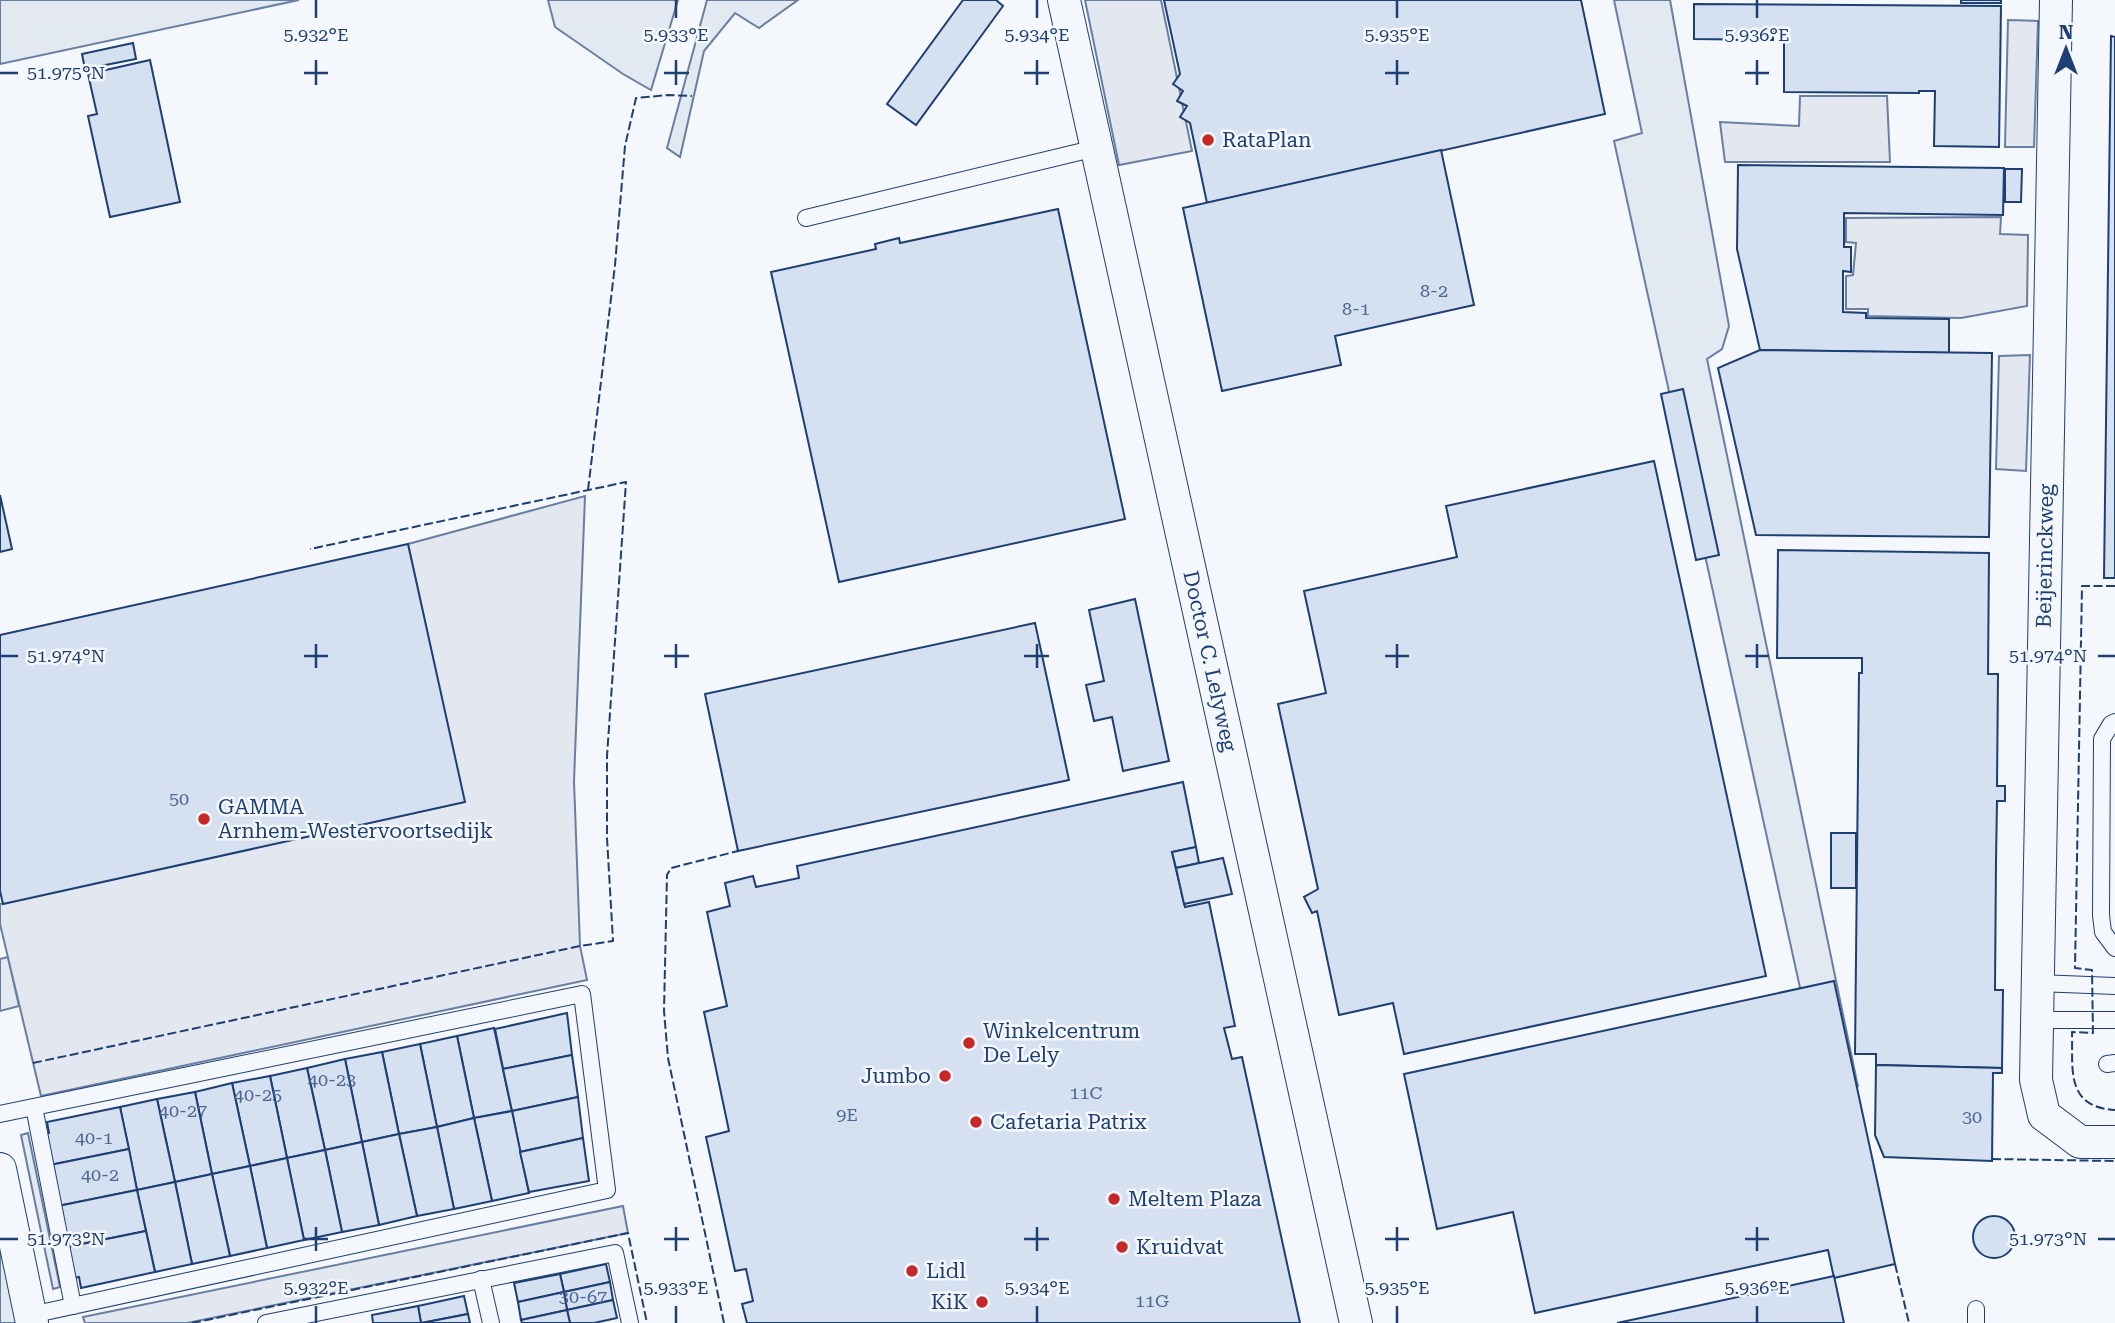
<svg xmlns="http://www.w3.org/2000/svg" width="2115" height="1323" viewBox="0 0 2115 1323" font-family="'Roboto Serif',serif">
	<rect width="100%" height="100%" fill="#f4f7fb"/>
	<g fill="#e3e9f0" stroke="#687fa3" stroke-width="2">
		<polygon points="0,0 299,0 0,64"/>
		<polygon points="548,0 678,0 651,90 623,74 555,27"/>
		<polygon points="707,0 798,0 759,28 735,13 704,51 680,157 667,148"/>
		<polygon points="1614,0 1670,0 1729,326 1722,349 1707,359 1857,1082 1858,1086 1842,1093 1824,1097 1614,141 1642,133"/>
		<polygon points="8,957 19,1006 0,1011 0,959"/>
		<polygon points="28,1133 60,1287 53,1289 21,1135"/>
		<polygon points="0,1224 21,1323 0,1323"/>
	</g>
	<g fill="#e3e8f0" stroke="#687fa3" stroke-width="2">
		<polygon points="1085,0 1161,0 1192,151 1119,165"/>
		<polygon points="2008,20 2038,21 2034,147 2005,147"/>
		<polygon points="1800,96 1887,96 1890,162 1725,162 1720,122 1799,126"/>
		<polygon points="2001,217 2000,234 2028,235 2027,306 1961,318 1868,316 1868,309 1846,309 1846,276 1853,275 1856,243 1846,242 1846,218"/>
		<polygon points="2030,355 2026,471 1996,469 1999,356"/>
		<polygon points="585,496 574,781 580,946 587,980 41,1096 0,924 0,904 464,802 408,544"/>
		<polygon points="623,1206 628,1233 187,1323 85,1323 83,1317"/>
	</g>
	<g fill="#d5e0f0" stroke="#1d3f73" stroke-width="2">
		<polygon points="963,0 996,0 1003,6 916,125 887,104"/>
		<polygon points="1164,0 1581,0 1605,114 1207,203 1190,123 1180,117 1187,106 1177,101 1183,91 1173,84 1180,74"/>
		<rect x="1961" y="0" width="40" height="3"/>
		<polygon points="1694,4 2001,6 1999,147 1934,146 1935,91 1919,91 1919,93 1784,92 1784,31 1773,31 1773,40 1694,39"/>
		<polygon points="2111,36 2115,37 2115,578 2104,578"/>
		<polygon points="133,43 136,59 85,69 82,54"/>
		<polygon points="150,60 180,202 110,217 88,116 97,114 88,74"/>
		<polygon points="1441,150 1474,305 1335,336 1341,365 1222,391 1183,208"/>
		<polygon points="1738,165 2004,168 2003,215 1844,213 1844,247 1851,247 1851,272 1843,271 1843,312 1866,313 1866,318 1949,319 1949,353 1760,350 1737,249"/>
		<polygon points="2005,169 2022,169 2021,202 2005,202"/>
		<polygon points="1058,209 1125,519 839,582 771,272 876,249 875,244 899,238 900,243"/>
		<polygon points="1760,350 1992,353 1989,537 1756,535 1718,368"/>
		<polygon points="1683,389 1719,555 1696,560 1661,394"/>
		<polygon points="1654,461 1766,976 1404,1054 1393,1003 1339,1015 1317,911 1312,913 1304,897 1318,889 1278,704 1326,693 1304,591 1457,557 1446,506"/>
		<polygon points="0,495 12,549 0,552"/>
		<polygon points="408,544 465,802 3,904 0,891 0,635"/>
		<polygon points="1778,550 1989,553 1988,674 1998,674 1997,786 2005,786 2005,801 1997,801 1996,861 1995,990 2003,990 2002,1068 1876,1065 1876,1054 1855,1054 1859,673 1862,673 1862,658 1777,658"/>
		<polygon points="1135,599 1169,761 1123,771 1112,717 1094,721 1086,685 1104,681 1089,610"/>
		<polygon points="1035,623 1069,780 738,851 705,694"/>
		<polygon points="1183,782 1196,847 1172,852 1185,907 1209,902 1235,1026 1224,1028 1232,1059 1242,1057 1300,1323 747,1323 742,1304 753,1301 746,1269 735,1271 706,1137 729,1131 704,1012 727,1006 707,912 730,906 725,883 753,876 756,887 799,878 797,866"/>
		<rect x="1831" y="833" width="25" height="55"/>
		<polygon points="1196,847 1199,863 1176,868 1172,852"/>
		<polygon points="1223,858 1232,894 1184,904 1176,868"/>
		<polygon points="1834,981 1895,1264 1834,1278 1828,1250 1535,1313 1513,1212 1437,1229 1404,1074"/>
		<polygon points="567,1013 572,1055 503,1069 495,1029"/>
		<polygon points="494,1028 512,1111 474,1118 457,1036"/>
		<polygon points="457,1036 474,1118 437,1127 420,1044"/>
		<polygon points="420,1044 437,1127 399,1134 382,1052"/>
		<polygon points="382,1052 399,1134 362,1142 345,1059"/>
		<polygon points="572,1055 578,1097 512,1111 503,1069"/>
		<polygon points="345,1059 362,1142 325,1150 307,1068"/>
		<polygon points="1876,1065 2002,1068 2002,1073 1993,1073 1992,1161 1884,1157 1875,1135"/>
		<polygon points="307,1068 325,1150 287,1158 270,1076"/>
		<polygon points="270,1076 287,1158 250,1166 232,1083"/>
		<polygon points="232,1083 250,1166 212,1174 195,1092"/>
		<polygon points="195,1092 212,1174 175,1182 157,1099"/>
		<polygon points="578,1097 583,1138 520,1152 512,1111"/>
		<polygon points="157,1099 175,1182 137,1190 120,1107"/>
		<polygon points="120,1107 129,1149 50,1165 43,1134 49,1133 47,1122"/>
		<polygon points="512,1111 529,1193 492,1201 474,1118"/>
		<polygon points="474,1118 492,1201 454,1209 437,1127"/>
		<polygon points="437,1127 454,1209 417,1216 399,1134"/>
		<polygon points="399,1134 417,1216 379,1225 362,1142"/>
		<polygon points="583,1138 589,1181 529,1192 520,1152"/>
		<polygon points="362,1142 379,1225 342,1232 325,1150"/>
		<polygon points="129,1149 137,1190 58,1206 50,1165"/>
		<polygon points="325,1150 342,1232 304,1240 287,1158"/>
		<polygon points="287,1158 304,1240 267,1248 250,1166"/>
		<polygon points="250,1166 267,1248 230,1256 212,1174"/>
		<polygon points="212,1174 230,1256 192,1264 175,1182"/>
		<polygon points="175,1182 192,1264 155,1272 137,1190"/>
		<polygon points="137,1190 146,1231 67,1247 58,1206"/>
		<circle cx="1994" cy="1237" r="21"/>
		<polygon points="146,1231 155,1272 81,1288 79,1277 74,1278 67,1247"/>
		<polygon points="606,1264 610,1282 564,1292 560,1274"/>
		<polygon points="560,1274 564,1292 518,1302 514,1283"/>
		<polygon points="1834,1276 1844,1323 1617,1323 1692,1307"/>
		<polygon points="610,1282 613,1300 567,1310 564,1292"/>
		<polygon points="564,1292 567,1310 521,1320 518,1302"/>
		<polygon points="464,1296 468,1314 421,1323 418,1306"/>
		<polygon points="613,1300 617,1318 594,1323 570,1323 567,1310"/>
		<polygon points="418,1306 421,1323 373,1323 372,1315"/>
		<polygon points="567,1310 570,1323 522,1323 521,1320"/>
		<polygon points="468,1314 470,1323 422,1323"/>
	</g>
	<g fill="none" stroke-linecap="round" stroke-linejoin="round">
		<defs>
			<g id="service">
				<polyline points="806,218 1096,148"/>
				<polyline points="2115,722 2111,724 2102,739 2101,915 2103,932 2115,948"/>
				<polyline points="2037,983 2115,986"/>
				<polyline points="2037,1020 2115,1020"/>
				<polyline points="2107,1064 2115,1063"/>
				<polyline points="34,1107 73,1306"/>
				<polyline points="0,1114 582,994 607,1190 31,1315"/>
				<polyline points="481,1279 491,1323"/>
				<polyline points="266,1323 615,1253 630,1323"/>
				<polyline points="1976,1323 1976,1309"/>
			</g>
			<g id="minor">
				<path id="s1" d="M 1064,0 L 1356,1323"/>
				<polyline points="2056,0 2036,1080 2044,1115 2080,1142 2115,1142"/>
				<polyline points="0,1169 32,1323"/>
			</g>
		</defs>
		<use href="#service" stroke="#1d3f73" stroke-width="18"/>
		<use href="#minor" stroke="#1d3f73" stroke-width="34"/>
		<use href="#service" stroke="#f4f7fb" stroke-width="16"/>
		<use href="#minor" stroke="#f4f7fb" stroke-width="32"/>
		<g stroke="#1d3f73" stroke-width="2" stroke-dasharray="9 3.5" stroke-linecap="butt">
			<polyline points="588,490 615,265 625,146 636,98 668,95 692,96"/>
			<path d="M 2115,586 L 2082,586 L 2075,968 L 2092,970 L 2093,1033 L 2072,1032 C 2073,1069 2065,1107 2115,1110"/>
			<polyline points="33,1063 580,946 613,941 607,838 607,756 626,482 310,549"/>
			<polyline points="1992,1159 2115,1161"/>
			<polyline points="1895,1264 1909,1323"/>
			<polyline points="192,1323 628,1233 647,1323"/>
			<polyline points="724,1323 668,1058 664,1011 667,875 671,868 738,851"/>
		</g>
	</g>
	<path fill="none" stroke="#1d3f73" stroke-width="2.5" d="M 316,0 L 316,18M 676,0 L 676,18M 1037,0 L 1037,18M 1397,0 L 1397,18M 1757,0 L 1757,18M 316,60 L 316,85M 676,60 L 676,85M 1037,60 L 1037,85M 1397,60 L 1397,85M 1757,60 L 1757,85M 0,73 L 18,73M 304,73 L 328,73M 664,73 L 689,73M 1024,73 L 1049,73M 1385,73 L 1409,73M 1745,73 L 1769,73M 316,644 L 316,668M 676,644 L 676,668M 1037,644 L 1037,668M 1397,644 L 1397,668M 1757,644 L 1757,668M 0,656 L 18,656M 304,656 L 328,656M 664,656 L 689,656M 1024,656 L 1049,656M 1385,656 L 1409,656M 1745,656 L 1769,656M 2098,656 L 2115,656M 316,1227 L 316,1251M 676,1227 L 676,1251M 1037,1227 L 1037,1251M 1397,1227 L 1397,1251M 1757,1227 L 1757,1251M 0,1239 L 18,1239M 304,1239 L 328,1239M 664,1239 L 689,1239M 1024,1239 L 1049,1239M 1385,1239 L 1409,1239M 1745,1239 L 1769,1239M 2098,1239 L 2115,1239M 316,1306 L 316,1323M 676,1306 L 676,1323M 1037,1306 L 1037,1323M 1397,1306 L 1397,1323M 1757,1306 L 1757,1323"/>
	<g fill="#c62828" stroke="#f4f7fb" stroke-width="2.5">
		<circle cx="1208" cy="140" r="7"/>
		<circle cx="204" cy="819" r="7"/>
		<circle cx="969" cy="1043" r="7"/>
		<circle cx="945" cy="1076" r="7"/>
		<circle cx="976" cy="1122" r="7"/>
		<circle cx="1114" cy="1199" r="7"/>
		<circle cx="1122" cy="1247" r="7"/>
		<circle cx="912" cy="1271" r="7"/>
		<circle cx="982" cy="1302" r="7"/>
	</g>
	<g text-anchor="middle" stroke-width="5" stroke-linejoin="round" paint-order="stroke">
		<g font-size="18" fill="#4b6792">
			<text x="1434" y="297">8-2</text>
			<text x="1356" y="315">8-1</text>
			<text x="179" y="805">50</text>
			<text x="332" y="1086">40-23</text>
			<text x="1086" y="1099">11C</text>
			<text x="258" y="1101">40-25</text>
			<text x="183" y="1117">40-27</text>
			<text x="847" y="1121">9E</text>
			<text x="1972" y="1123">30</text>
			<text x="94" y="1144">40-1</text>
			<text x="100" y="1181">40-2</text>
			<text x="583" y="1303">30-67</text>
			<text x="1152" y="1307">11G</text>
		</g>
		<g font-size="21" fill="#1d3f73" stroke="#f4f7fb" text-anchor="start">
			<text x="1222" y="147">RataPlan</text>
			<text x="218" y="814">GAMMA<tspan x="218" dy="24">Arnhem-Westervoortsedijk</tspan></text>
			<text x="983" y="1038">Winkelcentrum<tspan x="983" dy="24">De Lely</tspan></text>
			<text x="931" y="1083" text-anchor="end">Jumbo</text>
			<text x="990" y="1129">Cafetaria Patrix</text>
			<text x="1128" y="1206">Meltem Plaza</text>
			<text x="1136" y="1254">Kruidvat</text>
			<text x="926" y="1278">Lidl</text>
			<text x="968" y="1309" text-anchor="end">KiK</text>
		</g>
		<g font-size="21" fill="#1d3f73" stroke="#f4f7fb">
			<text transform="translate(2045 556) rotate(-89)" y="7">Beijerinckweg</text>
			<text dy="7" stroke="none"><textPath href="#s1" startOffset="677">Doctor C. Lelyweg</textPath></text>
		</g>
	</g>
	<g font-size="18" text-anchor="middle" fill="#1d3f73" stroke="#f4f7fb" stroke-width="5" stroke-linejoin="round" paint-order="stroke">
		<text x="316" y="41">5.932°E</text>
		<text x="676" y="41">5.933°E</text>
		<text x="1037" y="41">5.934°E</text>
		<text x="1397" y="41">5.935°E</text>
		<text x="1757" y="41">5.936°E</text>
		<text x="66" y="79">51.975°N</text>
		<text x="66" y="662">51.974°N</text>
		<text x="2048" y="662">51.974°N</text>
		<text x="66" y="1245">51.973°N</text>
		<text x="2048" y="1245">51.973°N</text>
		<text x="316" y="1294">5.932°E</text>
		<text x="676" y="1294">5.933°E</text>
		<text x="1037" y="1294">5.934°E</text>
		<text x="1397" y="1294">5.935°E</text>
		<text x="1757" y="1294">5.936°E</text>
	</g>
	<g transform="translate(2066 49)" stroke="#f4f7fb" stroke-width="5" paint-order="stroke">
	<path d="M0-5L12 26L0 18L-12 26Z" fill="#1d3f73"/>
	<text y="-10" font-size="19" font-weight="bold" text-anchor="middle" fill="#1d3f73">N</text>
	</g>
</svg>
